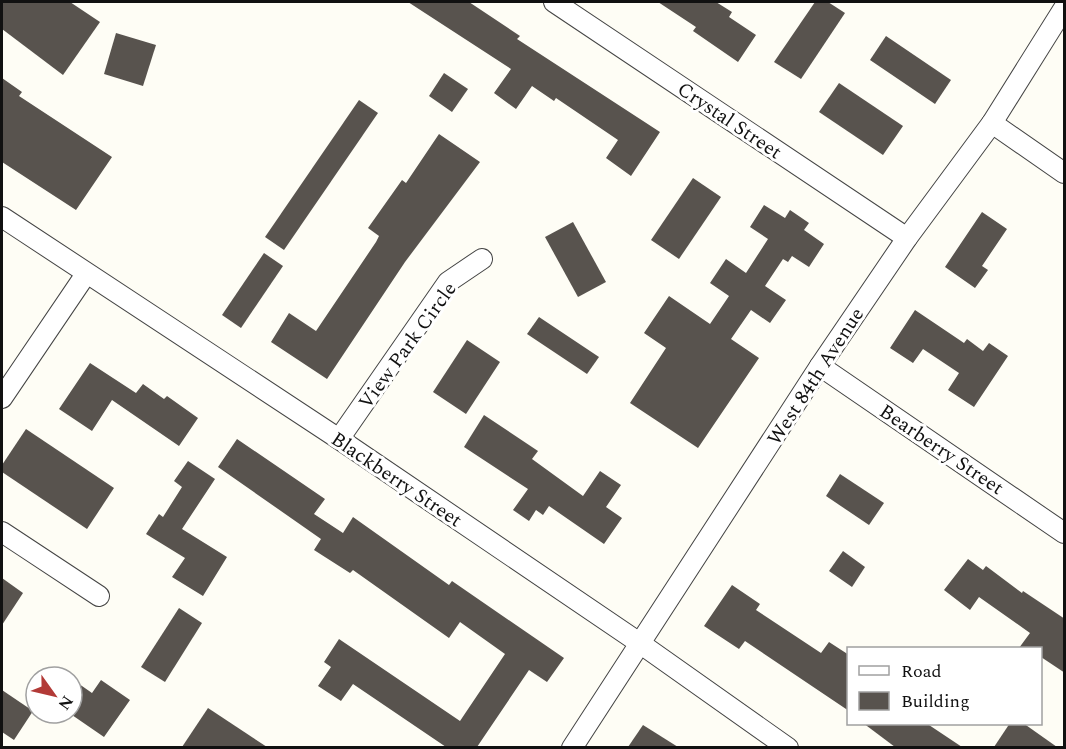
<svg xmlns="http://www.w3.org/2000/svg" width="1066" height="749" viewBox="0 0 1066 749" font-family="Spectral,serif">
	<rect width="100%" height="100%" fill="#fefdf5"/>
	<g fill="#58534e">
		<polygon points="2,2 70,2 100,22 63,75 2,29"/>
		<polygon points="408,2 469,2 520,36 517,39 660,132 631,176 606,158 618,140 556,98 554,101 532,86 516,109 494,93 511,69"/>
		<polygon points="658,2 716,2 732,12 729,17 756,35 738,62 693,31 696,27"/>
		<polygon points="815,2 828,2 845,13 801,79 774,62"/>
		<polygon points="116,33 156,45 143,86 104,74"/>
		<polygon points="886,36 951,80 935,104 870,60"/>
		<polygon points="444,73 468,89 452,112 429,96"/>
		<polygon points="2,78 22,92 19,96 112,157 76,210 2,162"/>
		<polygon points="839,83 903,126 883,155 819,112"/>
		<polygon points="359,100 378,113 284,250 265,237"/>
		<polygon points="439,134 480,162 405,262 327,379 271,342 289,313 316,331 376,242 379,236 368,228 402,180 406,183"/>
		<polygon points="693,178 721,197 679,259 651,240"/>
		<polygon points="764,205 785,218 790,210 809,223 804,230 824,244 809,267 792,256 788,262 783,259 765,286 786,300 770,323 751,310 731,339 759,358 698,448 630,403 666,348 644,333 669,296 710,324 729,296 710,283 726,259 746,273 768,239 750,227"/>
		<polygon points="982,212 1007,229 982,266 988,270 975,288 945,267"/>
		<polygon points="573,222 606,282 578,297 545,237"/>
		<polygon points="264,253 283,266 241,328 222,315"/>
		<polygon points="915,310 964,343 967,339 983,351 989,343 1008,356 974,407 948,390 959,373 923,349 913,363 890,348"/>
		<polygon points="539,317 599,357 587,374 527,334"/>
		<polygon points="467,340 500,362 466,414 433,392"/>
		<polygon points="90,363 136,393 143,384 164,399 167,396 198,418 179,446 112,400 92,431 59,409"/>
		<polygon points="484,415 538,451 532,459 583,496 600,471 621,485 606,507 622,518 604,544 549,506 543,515 536,510 529,521 513,510 528,489 464,447"/>
		<polygon points="26,429 114,488 87,529 2,472 2,465"/>
		<polygon points="237,439 325,499 314,514 343,533 353,517 449,585 452,581 564,658 547,682 529,670 477,747 446,747 353,684 341,701 318,686 331,667 324,662 339,639 460,721 505,654 460,622 449,638 353,570 350,573 314,550 321,539 218,467"/>
		<polygon points="188,461 215,479 182,529 227,557 203,596 172,577 185,558 146,534 159,514 163,517 182,487 174,481"/>
		<polygon points="840,474 884,503 869,525 826,496"/>
		<polygon points="843,551 865,567 852,587 829,571"/>
		<polygon points="968,559 983,570 986,566 1022,593 1023,591 1065,619 1065,673 1041,657 1041,648 1019,648 1030,633 979,597 970,610 944,590"/>
		<polygon points="2,578 23,593 2,625"/>
		<polygon points="732,585 760,604 756,610 821,653 829,642 849,655 849,711 745,641 739,649 704,626"/>
		<polygon points="179,608 202,623 165,682 141,667"/>
		<polygon points="72,679 92,693 101,680 130,700 104,737 72,715"/>
		<polygon points="2,690 33,711 14,740 2,732"/>
		<polygon points="208,708 267,747 182,747"/>
		<polygon points="863,723 926,723 962,747 895,747"/>
		<polygon points="1010,723 1023,723 1057,747 994,747"/>
		<polygon points="643,725 678,747 628,747"/>
	</g>
	<g fill="none" stroke-linecap="round" stroke-linejoin="round">
		<defs>
			<g id="minor">
				<polyline points="554,2 907,238"/>
				<polyline points="992,123 1064,173"/>
				<polyline points="2,217 339,439 641,644 788,748"/>
				<polyline points="820,366 1064,533"/>
				<polyline points="2,398 86,274"/>
				<polyline points="339,439 448,282 482,259"/>
				<polyline points="2,532 99,596"/>
				<polyline points="572,748 820,366 907,238 992,123 1064,8"/>
			</g>
		</defs>
		<use href="#minor" stroke="#444" stroke-width="22"/>
		<use href="#minor" stroke="#fff" stroke-width="20"/>
	</g>
	<g text-anchor="middle" stroke-width="6" stroke-linejoin="round" paint-order="stroke">
		<g font-size="20" fill="#111" stroke="#fff">
			<text transform="translate(730 120) rotate(34)" y="7">Crystal Street</text>
			<text transform="translate(407 345) rotate(-54)" y="7">View Park Circle</text>
			<text transform="translate(815 376) rotate(-57)" y="7">West 84th Avenue</text>
			<text transform="translate(942 449) rotate(34)" y="7">Bearberry Street</text>
			<text transform="translate(397 479) rotate(34)" y="7">Blackberry Street</text>
		</g>
	</g>
	<rect width="1066" height="749" fill="none" stroke="#111111" stroke-width="6"/>
	<rect x="847" y="647" width="195" height="78" fill="#ffffff" stroke="#a0a0a0" stroke-width="1.5"/>
	<rect x="859" y="666" width="30" height="9" fill="#ffffff" stroke="#a0a0a0" stroke-width="1.5"/>
	<text x="901" y="677" font-size="18" fill="#111111">Road</text>
	<rect x="859" y="692" width="30" height="18" fill="#58534e" stroke="#a0a0a0" stroke-width="1.5"/>
	<text x="901" y="707" font-size="18" fill="#111111">Building</text>
	<g transform="translate(54 695) rotate(124)"><circle r="28" fill="#ffffff" stroke="#a0a0a0" stroke-width="1.5"/>
	<path d="M0-4.5L10 22L0 15L-10 22Z" fill="#b23a37"/>
	<text y="-9" font-size="16" font-weight="bold" text-anchor="middle" fill="#111111">N</text>
	</g>
</svg>
